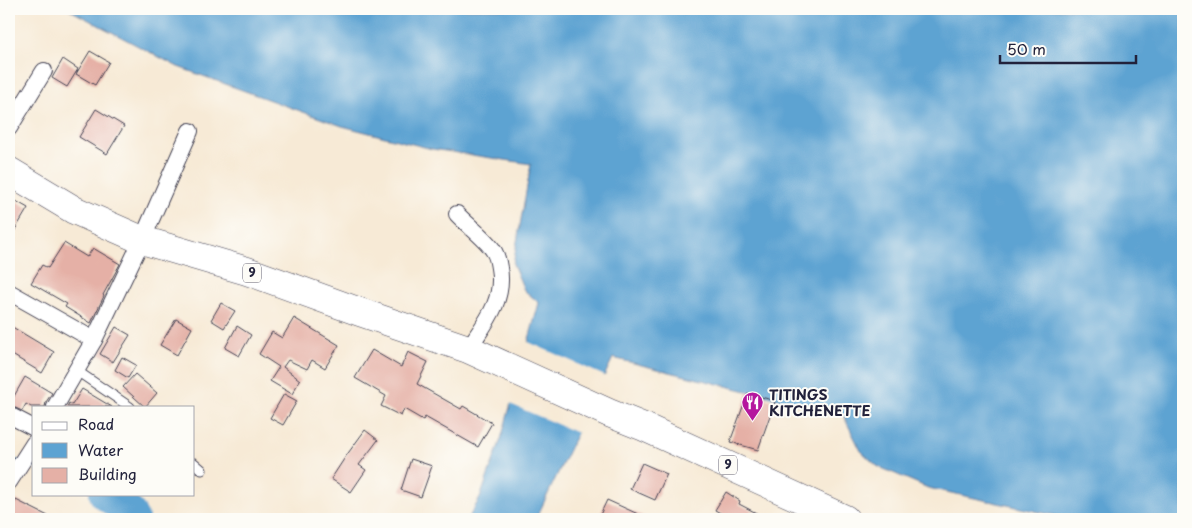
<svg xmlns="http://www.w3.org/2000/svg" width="1192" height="528" viewBox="0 0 1192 528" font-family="'Playpen Sans',sans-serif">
	<rect width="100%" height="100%" fill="#fdfcf7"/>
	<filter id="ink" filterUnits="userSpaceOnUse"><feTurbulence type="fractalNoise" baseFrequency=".02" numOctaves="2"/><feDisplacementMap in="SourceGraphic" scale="10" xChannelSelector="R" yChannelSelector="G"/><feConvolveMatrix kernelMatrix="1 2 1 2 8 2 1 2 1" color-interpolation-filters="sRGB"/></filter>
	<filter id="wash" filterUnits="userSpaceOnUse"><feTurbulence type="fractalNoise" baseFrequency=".0096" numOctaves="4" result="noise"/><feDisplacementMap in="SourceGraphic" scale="20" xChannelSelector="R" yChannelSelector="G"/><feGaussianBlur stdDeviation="1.12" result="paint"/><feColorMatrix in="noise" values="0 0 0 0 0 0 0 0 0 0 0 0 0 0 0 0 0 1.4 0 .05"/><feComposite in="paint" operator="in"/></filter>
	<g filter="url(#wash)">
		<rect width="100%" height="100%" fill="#f7ead6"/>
		<polygon fill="#5da3d2" stroke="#406286" points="68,9 1183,9 1183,519 1072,519 928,488 877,466 861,451 843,415 613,358 536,519 468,519 480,498 501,439 539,303 524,290 513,264 531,164 432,149 342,126 178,67"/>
		<polygon fill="#f7ead6" points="526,341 607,377 580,434 508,403"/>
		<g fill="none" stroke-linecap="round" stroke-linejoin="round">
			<polyline stroke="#5da3d2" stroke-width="5.5" points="9,461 34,465"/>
			<polyline stroke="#5da3d2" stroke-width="32" points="105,494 130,513 133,519"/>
		</g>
		<g id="blocks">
			<g fill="#e5b0a6">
				<polygon points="90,51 109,62 95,85 76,74"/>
				<polygon points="63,59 78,69 67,87 52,78"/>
				<polygon points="96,109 124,126 107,154 79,137"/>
				<polygon points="9,197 28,208 9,240"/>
				<polygon points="64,243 87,257 93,248 120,264 103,295 104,296 91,323 65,307 67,304 31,283 42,265 48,268"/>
				<polygon points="221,303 235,311 224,328 211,320"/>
				<polygon points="294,318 339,345 325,368 312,360 307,369 288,360 283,367 300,380 292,394 270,381 279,367 259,354 272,332 282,338"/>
				<polygon points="176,319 192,328 177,355 160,345"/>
				<polygon points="9,325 54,352 42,373 9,353"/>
				<polygon points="237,326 251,335 239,356 225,348"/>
				<polygon points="116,327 130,335 113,362 100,354"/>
				<polygon points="372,350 401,367 408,352 428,362 417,384 461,409 463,406 492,423 478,447 425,417 423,420 404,409 401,416 381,406 386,396 355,378"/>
				<polygon points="122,357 136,365 128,378 115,370"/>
				<polygon points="135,374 157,393 145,407 123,387"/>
				<polygon points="25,377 52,393 46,402 45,407 31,407 26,404 22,411 9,405"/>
				<polygon points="82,389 112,407 67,407 69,403 72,405"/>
				<polygon points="748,393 775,401 758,450 730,442"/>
				<polygon points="284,394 297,401 283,425 270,418"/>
				<polygon points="365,430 378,440 359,465 366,470 351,492 331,479 346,456"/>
				<polygon points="411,459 432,466 421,497 401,490"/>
				<polygon points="642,463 667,474 655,500 630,489"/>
				<polygon points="726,492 740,501 739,504 768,519 731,519 715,510"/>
				<polygon points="16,500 54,519 9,519 9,515"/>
				<polygon points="607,500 649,519 598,519"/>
			</g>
		</g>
	</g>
	<g filter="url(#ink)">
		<use href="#blocks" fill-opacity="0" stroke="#424052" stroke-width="1"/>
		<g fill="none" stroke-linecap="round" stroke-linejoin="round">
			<defs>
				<g id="service">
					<polyline points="77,371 130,407"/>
					<polyline points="194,463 202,470"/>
				</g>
				<g id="minor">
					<polyline points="9,128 44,71"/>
					<path d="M 457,214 C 466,224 486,239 493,250 C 497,255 498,261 499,268 C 505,301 485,323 468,349"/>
					<polyline points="9,292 94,340"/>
					<polyline points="55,407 94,340 142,240 190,131"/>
					<polyline points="9,415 34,428"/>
					<polyline points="9,482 34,443"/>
				</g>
				<polyline id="trunk" points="9,171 74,210 142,240 247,271 360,312 468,349 609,413 644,427 845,519"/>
			</defs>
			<use href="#service" stroke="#424052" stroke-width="11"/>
			<use href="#minor" stroke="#424052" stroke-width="18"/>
			<use href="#trunk" stroke="#424052" stroke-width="29"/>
			<use href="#service" stroke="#fff" stroke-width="9"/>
			<use href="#minor" stroke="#fff" stroke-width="16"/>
			<use href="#trunk" stroke="#fff" stroke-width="28"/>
		</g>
	</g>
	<defs>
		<symbol id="restaurant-pin" viewBox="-11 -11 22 30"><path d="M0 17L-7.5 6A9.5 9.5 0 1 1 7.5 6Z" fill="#b5179e" stroke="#fdfcf7"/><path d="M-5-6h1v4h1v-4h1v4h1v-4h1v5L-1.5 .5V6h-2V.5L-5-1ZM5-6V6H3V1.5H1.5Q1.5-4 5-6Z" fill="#fff"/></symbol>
	</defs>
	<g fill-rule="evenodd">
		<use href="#restaurant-pin" x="740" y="390" width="25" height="34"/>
	</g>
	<g text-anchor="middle" stroke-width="4" stroke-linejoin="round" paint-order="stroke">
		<g fill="#fdfcf7" stroke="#646373" stroke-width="1">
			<rect x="243" y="263.5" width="18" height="19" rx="4"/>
			<rect x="719" y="455.5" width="18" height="19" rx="4"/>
		</g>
		<g font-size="12" font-weight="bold" fill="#22223b">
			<text x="252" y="277">9</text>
			<text x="728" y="469">9</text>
		</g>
		<g font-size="14" font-weight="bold" fill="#22223b" stroke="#fdfcf7" text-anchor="start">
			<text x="769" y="400">TITINGS<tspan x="769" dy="16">KITCHENETTE</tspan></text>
		</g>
	</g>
	<rect width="1192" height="528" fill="none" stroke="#fdfcf7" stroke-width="30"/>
	<rect x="32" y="406" width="162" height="90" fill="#fdfcf7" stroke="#a5a5ac"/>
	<rect x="42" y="422" width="25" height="8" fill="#ffffff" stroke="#a5a5ac"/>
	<text x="78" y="430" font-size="15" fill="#22223b">Road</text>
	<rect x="42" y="443" width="25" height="15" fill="#5da3d2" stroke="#a5a5ac"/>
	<text x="78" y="456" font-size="15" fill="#22223b">Water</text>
	<rect x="42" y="468" width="25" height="15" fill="#e5b0a6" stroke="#a5a5ac"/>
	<text x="78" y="480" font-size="15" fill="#22223b">Building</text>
	<path d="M1000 55v8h136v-8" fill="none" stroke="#22223b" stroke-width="2.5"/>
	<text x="1007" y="55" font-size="15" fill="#22223b" stroke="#fdfcf7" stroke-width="4" paint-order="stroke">50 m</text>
</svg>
